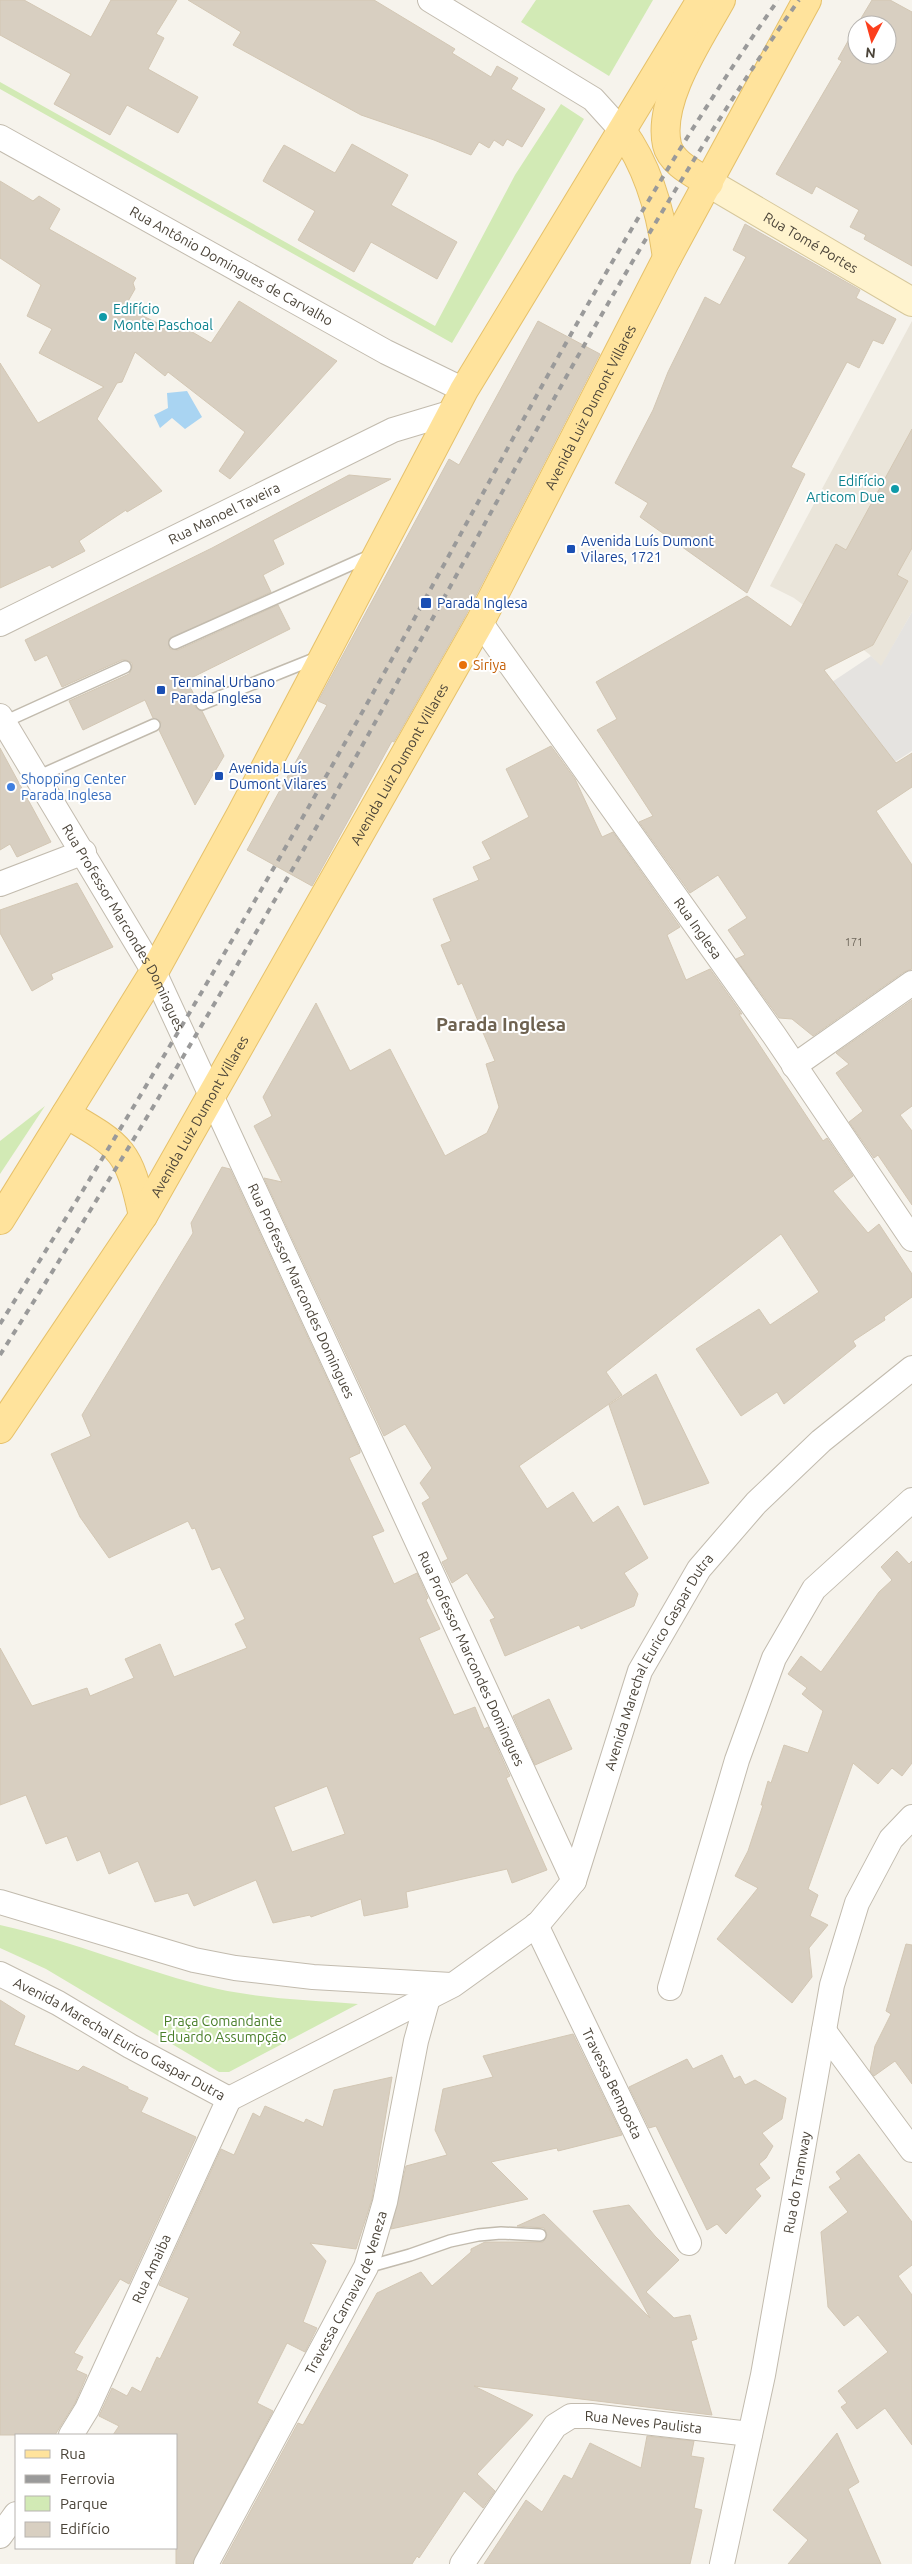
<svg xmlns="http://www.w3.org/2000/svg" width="912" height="2564" viewBox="0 0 912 2564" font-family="Ubuntu,sans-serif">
	<rect width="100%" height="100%" fill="#f6f3ec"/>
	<polygon fill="#eae5da" points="912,321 912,612 881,667 869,654 794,598 770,586"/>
	<g fill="#d2eab5">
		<polygon points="536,0 653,0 609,76 521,22"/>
		<polygon points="0,82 435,326 515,175 561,104 584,119 452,343 0,89"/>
		<polygon points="45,1106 0,1174 0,1141"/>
		<path d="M 0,1925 C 74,1941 144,1972 218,1989 C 264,1999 312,2000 358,2004 L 229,2072 L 219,2072 L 46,1969 L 0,1948 Z"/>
	</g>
	<polygon fill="#e5e3e0" points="912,612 912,751 700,887 641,798 769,724 871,656 881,666"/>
	<polygon fill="#a9d4f2" points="187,391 202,417 185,429 172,418 160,428 154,415 168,408 167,393"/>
	<g fill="#d8cfc1" stroke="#d3c7b4" fill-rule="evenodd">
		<polygon points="0,0 24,0 91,37 111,0 177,0 156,34 164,38 148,69 198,97 178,133 127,105 110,135 54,104 71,74 0,35"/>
		<polygon points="188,0 374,0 455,49 452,53 491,77 497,66 518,78 511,89 545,109 522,147 507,139 503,146 494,140 489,148 479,142 471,155 434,140 361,115 233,45 241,32"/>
		<polygon points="872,0 890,0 912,12 912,266 864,239 866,235 850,227 859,210 816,186 812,194 776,174 842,61 838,59 857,25 857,55 887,55 887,25 857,25"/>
		<polygon points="352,144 408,175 391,205 457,242 437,279 371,242 354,272 298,240 315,211 263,181 270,168 284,145 335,173"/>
		<polygon points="0,181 33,201 39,196 60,209 49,229 136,278 133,283 135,289 127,303 141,310 143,316 178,333 182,326 211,343 239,301 337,361 230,479 219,471 245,432 168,372 165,376 135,352 122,382 117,383 97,419 162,491 127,512 126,510 79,541 85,551 52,568 50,565 0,588 0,363 38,423 104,387 39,353 52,329 27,316 41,285 0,258"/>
		<polygon points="745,224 860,290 856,298 896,319 883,344 873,340 859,368 847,362 791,467 805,474 747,593 640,517 648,503 615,483 653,410 668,372 705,297 720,305 746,257 733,250"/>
		<polygon points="538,321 600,354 466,615 394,742 392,741 312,886 247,850 327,705 318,701 449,459 459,465"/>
		<polygon points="912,429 912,548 897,575 908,581 873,645 824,670 896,763 912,753 912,787 876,811 912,865 912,969 904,972 813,1036 792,1019 779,1018 736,959 745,955 728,930 747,918 718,875 690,893 639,822 653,816 597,730 617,719 596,682 747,596 791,627 836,544 846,550"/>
		<polygon points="349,475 391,479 273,540 284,564 263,575 271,592 169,639 170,649 178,650 278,605 290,629 187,680 196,699 195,707 202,711 224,756 195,805 159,730 161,722 153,718 145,700 83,730 69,701 129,674 132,668 132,663 126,660 122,660 62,687 47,655 35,661 25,640 212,548"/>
		<polygon points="551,746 575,779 602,837 613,832 680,927 667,935 686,980 710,969 742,1014 739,1014 823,1141 827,1138 853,1176 833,1191 868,1233 879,1224 912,1274 912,1297 884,1317 885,1320 853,1341 856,1346 784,1404 777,1392 741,1416 696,1349 759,1309 770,1325 819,1292 781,1234 606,1372 622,1395 519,1466 547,1509 573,1492 593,1523 618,1506 648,1558 624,1573 638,1594 634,1606 581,1629 579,1625 505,1656 490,1620 495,1618 467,1573 452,1583 442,1562 448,1559 422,1503 430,1498 420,1483 432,1468 405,1424 384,1436 264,1178 282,1182 254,1126 272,1116 263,1097 316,1003 350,1071 390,1049 445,1156 487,1133 499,1107 486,1064 495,1061 462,983 458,985 441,945 451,941 433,899 479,880 473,867 491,859 482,842 529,817 506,769"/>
		<polygon points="0,748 51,842 17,857 10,844 0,850"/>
		<polygon points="77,883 113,947 51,974 53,979 32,991 0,933 0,910"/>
		<polygon points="912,1000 912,1106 900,1115 912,1131 912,1205 878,1155 874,1158 849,1122 863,1111 836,1073 849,1064 836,1053"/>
		<path d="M 222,1167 L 230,1169 L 360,1450 L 360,1453 L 349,1458 L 384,1531 L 372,1536 L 394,1584 L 417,1573 L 428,1598 L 426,1600 L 440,1629 L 419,1638 L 454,1715 L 475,1707 L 484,1729 L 488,1727 L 510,1776 L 506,1778 L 547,1870 L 512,1883 L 507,1869 L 406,1892 L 408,1907 L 364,1916 L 361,1899 L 311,1917 L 310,1915 L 273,1923 L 256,1880 L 194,1906 L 188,1893 L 155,1902 L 138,1861 L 109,1874 L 100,1851 L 77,1861 L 67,1836 L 46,1844 L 26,1795 L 0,1805 L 0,1648 L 32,1706 L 87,1688 L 90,1696 L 134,1678 L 125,1659 L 160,1644 L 174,1677 L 247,1648 L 235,1624 L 245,1619 L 220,1567 L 212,1570 L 195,1528 L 192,1529 L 188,1521 L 109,1558 L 80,1517 L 51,1454 L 91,1436 L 82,1415 L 193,1233 L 191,1223 ZM 327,1786 L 345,1834 L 292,1852 L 274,1807 Z"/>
		<polygon points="656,1374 709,1483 644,1505 609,1405"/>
		<polygon points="897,1551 909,1564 912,1561 912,1763 902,1776 892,1768 878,1784 853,1763 808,1889 818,1895 810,1916 828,1925 809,1948 812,1977 792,2003 717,1939 758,1888 735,1876 748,1851 763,1805 761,1805 768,1781 771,1783 784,1745 808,1753 823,1711 802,1694 807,1688 788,1674 801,1656 821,1672 879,1592 892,1580 881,1567"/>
		<polygon points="549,1699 572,1749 535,1765 513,1716"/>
		<polygon points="906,1944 912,1945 912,2084 895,2061 874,2076 870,2071 875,2046 891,2014 886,2011"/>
		<polygon points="0,2000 25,2016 14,2045 78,2071 83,2066 128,2087 128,2089 148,2098 141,2112 196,2137 129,2284 120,2279 74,2353 83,2357 76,2370 87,2375 75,2403 55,2435 0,2435"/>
		<polygon points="573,2034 622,2135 558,2151 557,2148 491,2162 528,2199 391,2229 406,2166 447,2155 435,2130 443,2089 493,2077 483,2056"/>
		<polygon points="722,2055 734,2079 740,2076 745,2085 755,2080 786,2098 782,2119 762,2133 773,2146 766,2158 759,2164 770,2178 755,2189 761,2196 726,2234 717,2224 707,2230 656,2126 649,2128 629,2087 687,2059 693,2069"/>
		<polygon points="392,2077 372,2199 356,2249 310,2243 326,2261 303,2322 317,2328 305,2352 287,2343 257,2403 273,2411 192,2564 176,2564 176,2435 113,2435 119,2426 99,2416 112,2388 127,2396 132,2387 141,2392 157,2357 160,2359 189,2298 159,2285 221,2149 234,2155 253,2113 260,2117 265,2106 304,2123 306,2119 323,2127 334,2090"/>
		<polygon points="859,2154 912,2222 912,2265 898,2276 912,2295 912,2445 885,2408 857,2429 841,2407 847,2403 838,2391 888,2352 858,2315 844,2326 828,2307 821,2232 848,2212 829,2187 841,2179 836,2172"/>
		<polygon points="629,2205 655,2236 679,2260 646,2292 674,2318 690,2315 697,2339 691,2341 712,2415 474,2386 533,2415 477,2474 495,2491 483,2508 464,2491 419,2558 417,2556 412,2564 222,2564 298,2423 303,2425 377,2293 421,2272 432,2286 471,2252 471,2249 485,2242 543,2242 547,2235 544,2228 517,2226 544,2214 650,2318 593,2211"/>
		<polygon points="837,2433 859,2482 848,2489 881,2564 788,2564 808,2540 773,2510"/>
		<polygon points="647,2436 694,2441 691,2456 704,2458 694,2508 702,2510 690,2564 484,2564 526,2500 542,2512 564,2475 572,2479 590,2443 641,2468"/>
	</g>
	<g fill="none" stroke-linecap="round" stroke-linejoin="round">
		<defs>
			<g id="lane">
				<polyline points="175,643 372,555"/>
				<polyline points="202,704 319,657"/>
				<polyline points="4,722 125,667"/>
				<polyline points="37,777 154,725"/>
				<polyline points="367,2267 410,2255 450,2241 478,2235 501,2233 540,2235"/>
			</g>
			<g id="street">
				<polyline points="430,0 593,99 622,131"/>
				<path id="s1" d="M 0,137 L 386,352 L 464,390"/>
				<path id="s2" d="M 480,622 L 774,1035 L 912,1239"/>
				<path id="s3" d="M 0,624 L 393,430 L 453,412"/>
				<path id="s4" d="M 0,716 L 154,972 L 574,1881"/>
				<polyline points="0,884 84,852"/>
				<polyline points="794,1066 912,983"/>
				<polyline points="0,1902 194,1960 235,1968 313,1977 451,1985"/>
				<path id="s5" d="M 536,1925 L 689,2243"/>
				<path id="s6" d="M 0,1974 L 58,2003 L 130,2046 L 229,2099"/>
				<polyline points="670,1988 737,1760 774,1658 814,1589 912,1500"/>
				<polyline points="824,2031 912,2150"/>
				<path id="s7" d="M 229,2099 L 453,1985 L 538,1924 L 574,1881 L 640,1671 L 699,1569 L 756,1503 L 821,1441 L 912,1368"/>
				<path id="s8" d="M 71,2435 L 87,2409 L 229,2099"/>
				<polyline points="0,2536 16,2514"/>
				<path id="s9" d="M 206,2564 L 366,2267 L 385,2202 L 416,2041 L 428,1998"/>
				<path id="s10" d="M 462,2564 L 555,2426 L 571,2416 L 591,2416 L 750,2434"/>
				<path id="s11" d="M 722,2564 L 763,2375 L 832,1985 L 857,1903 L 891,1839 L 912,1817"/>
			</g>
			<g id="secondary">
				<path id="s12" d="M 709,183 L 912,302"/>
			</g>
			<g id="primary">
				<path d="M 622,131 C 649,168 661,212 667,258"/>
				<path d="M 709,183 C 695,174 671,163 667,145 C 657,100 700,38 721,0"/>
				<path d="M 66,1114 C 123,1147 129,1151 143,1216"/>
				<polyline points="0,1220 154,972 241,814 464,390 701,0"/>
				<path id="s13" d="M 0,1429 L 143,1216 L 480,622 L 667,258 L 807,0"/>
			</g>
		</defs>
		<use href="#lane" stroke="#c2bbae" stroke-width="14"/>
		<use href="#street" stroke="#c2bbae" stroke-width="26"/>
		<use href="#secondary" stroke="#d6c79b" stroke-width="30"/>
		<use href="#primary" stroke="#e6c16a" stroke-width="30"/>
		<use href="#lane" stroke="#fff" stroke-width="11"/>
		<use href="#street" stroke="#fff" stroke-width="24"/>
		<use href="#secondary" stroke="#fff3cd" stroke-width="28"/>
		<use href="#primary" stroke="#ffe39c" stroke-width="28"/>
		<g stroke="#9a9a9a" stroke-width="4" stroke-dasharray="6 6" stroke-linecap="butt">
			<path d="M 0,1324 C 143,1097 277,866 407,632 C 525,418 638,200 778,0"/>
			<path d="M 0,1355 C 140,1134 272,910 398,681 C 526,451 648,216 799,0"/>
		</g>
	</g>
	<g fill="#0f9aa8" stroke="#fff" stroke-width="2">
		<circle cx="103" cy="317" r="5"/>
		<circle cx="895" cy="489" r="5"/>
	</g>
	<g fill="#1a4fb4" stroke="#fff" stroke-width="2">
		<rect x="566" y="544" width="10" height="10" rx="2.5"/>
		<rect x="420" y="597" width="12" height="12" rx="2.5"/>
		<rect x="156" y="685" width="10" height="10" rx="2.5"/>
		<rect x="214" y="771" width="10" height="10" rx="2.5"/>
	</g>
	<circle fill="#e8710a" stroke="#fff" stroke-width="2" cx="463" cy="665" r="5"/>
	<circle fill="#3f7fe0" stroke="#fff" stroke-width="2" cx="11" cy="787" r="5"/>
	<g text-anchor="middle" stroke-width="4" stroke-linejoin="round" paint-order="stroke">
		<g font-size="11" fill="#6e675b">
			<text x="854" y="946">171</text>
		</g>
		<g font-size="14" fill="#4b4439" stroke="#fff">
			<text dy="5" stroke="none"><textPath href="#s12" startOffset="118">Rua Tomé Portes</textPath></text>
			<text dy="5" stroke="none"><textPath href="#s1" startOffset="265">Rua Antônio Domingues de Carvalho</textPath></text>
			<text dy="5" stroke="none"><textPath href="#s13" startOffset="1181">Avenida Luiz Dumont Villares</textPath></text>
			<text dy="5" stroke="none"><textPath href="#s3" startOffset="250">Rua Manoel Taveira</textPath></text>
			<text dy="5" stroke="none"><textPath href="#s13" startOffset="776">Avenida Luiz Dumont Villares</textPath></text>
			<text dy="5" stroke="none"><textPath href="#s4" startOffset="245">Rua Professor Marcondes Domingues</textPath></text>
			<text dy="5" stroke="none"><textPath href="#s2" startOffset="376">Rua Inglesa</textPath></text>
			<text dy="5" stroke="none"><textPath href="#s13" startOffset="371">Avenida Luiz Dumont Villares</textPath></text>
			<text dy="5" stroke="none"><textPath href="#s4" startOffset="650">Rua Professor Marcondes Domingues</textPath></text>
			<text dy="5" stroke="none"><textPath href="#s4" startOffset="1055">Rua Professor Marcondes Domingues</textPath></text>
			<text dy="5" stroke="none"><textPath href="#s7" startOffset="648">Avenida Marechal Eurico Gaspar Dutra</textPath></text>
			<text dy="5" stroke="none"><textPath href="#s6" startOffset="136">Avenida Marechal Eurico Gaspar Dutra</textPath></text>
			<text dy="5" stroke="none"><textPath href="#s5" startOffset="176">Travessa Bemposta</textPath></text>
			<text dy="5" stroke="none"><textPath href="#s11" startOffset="389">Rua do Tramway</textPath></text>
			<text dy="5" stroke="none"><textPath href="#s8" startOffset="185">Rua Amaiba</textPath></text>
			<text dy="5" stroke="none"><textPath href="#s9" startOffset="306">Travessa Carnaval de Veneza</textPath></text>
			<text dy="5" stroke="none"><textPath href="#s10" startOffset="258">Rua Neves Paulista</textPath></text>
		</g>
		<g font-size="14" fill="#0d838f" stroke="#fff" text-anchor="start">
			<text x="113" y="314">Edifício<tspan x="113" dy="16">Monte Paschoal</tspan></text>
			<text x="885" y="486" text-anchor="end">Edifício<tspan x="885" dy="16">Articom Due</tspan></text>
		</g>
		<g font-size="14" fill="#164399" stroke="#fff" text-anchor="start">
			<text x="581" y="546">Avenida Luís Dumont<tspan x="581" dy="16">Vilares, 1721</tspan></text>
			<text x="437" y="608">Parada Inglesa</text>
			<text x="171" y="687">Terminal Urbano<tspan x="171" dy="16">Parada Inglesa</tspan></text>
			<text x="229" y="773">Avenida Luís<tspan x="229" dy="16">Dumont Vilares</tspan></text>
		</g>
		<g font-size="14" fill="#c56008" stroke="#fff" text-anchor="start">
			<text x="473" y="670">Siriya</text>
		</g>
		<g font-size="14" fill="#366cbe" stroke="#fff" text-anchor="start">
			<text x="21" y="784">Shopping Center<tspan x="21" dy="16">Parada Inglesa</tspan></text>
		</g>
		<g font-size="14" fill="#4a7f2a" stroke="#fff">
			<text x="223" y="2026">Praça Comandante<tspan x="223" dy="16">Eduardo Assumpção</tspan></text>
		</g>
		<g font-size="19" font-weight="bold" fill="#6e6250" stroke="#fff">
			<text x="501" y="1031">Parada Inglesa</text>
		</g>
	</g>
	<rect x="15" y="2434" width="162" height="115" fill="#ffffff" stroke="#b7b4b0"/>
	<rect x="25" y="2450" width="25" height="8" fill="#ffe39c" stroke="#b7b4b0"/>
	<text x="60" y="2459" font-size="15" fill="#4b4439">Rua</text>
	<rect x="25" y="2475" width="25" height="8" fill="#9a9a9a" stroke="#b7b4b0"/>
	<text x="60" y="2484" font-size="15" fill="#4b4439">Ferrovia</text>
	<rect x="25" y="2496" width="25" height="15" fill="#d2eab5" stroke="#b7b4b0"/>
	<text x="60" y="2509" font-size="15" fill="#4b4439">Parque</text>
	<rect x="25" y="2522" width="25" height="15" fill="#d8cfc1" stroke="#b7b4b0"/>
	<text x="60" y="2534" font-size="15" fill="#4b4439">Edifício</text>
	<g transform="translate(872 40) rotate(186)"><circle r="24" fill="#ffffff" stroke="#b7b4b0"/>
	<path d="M0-4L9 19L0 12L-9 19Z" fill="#fc3f1d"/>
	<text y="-8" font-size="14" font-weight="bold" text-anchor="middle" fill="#4b4439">N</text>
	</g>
</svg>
